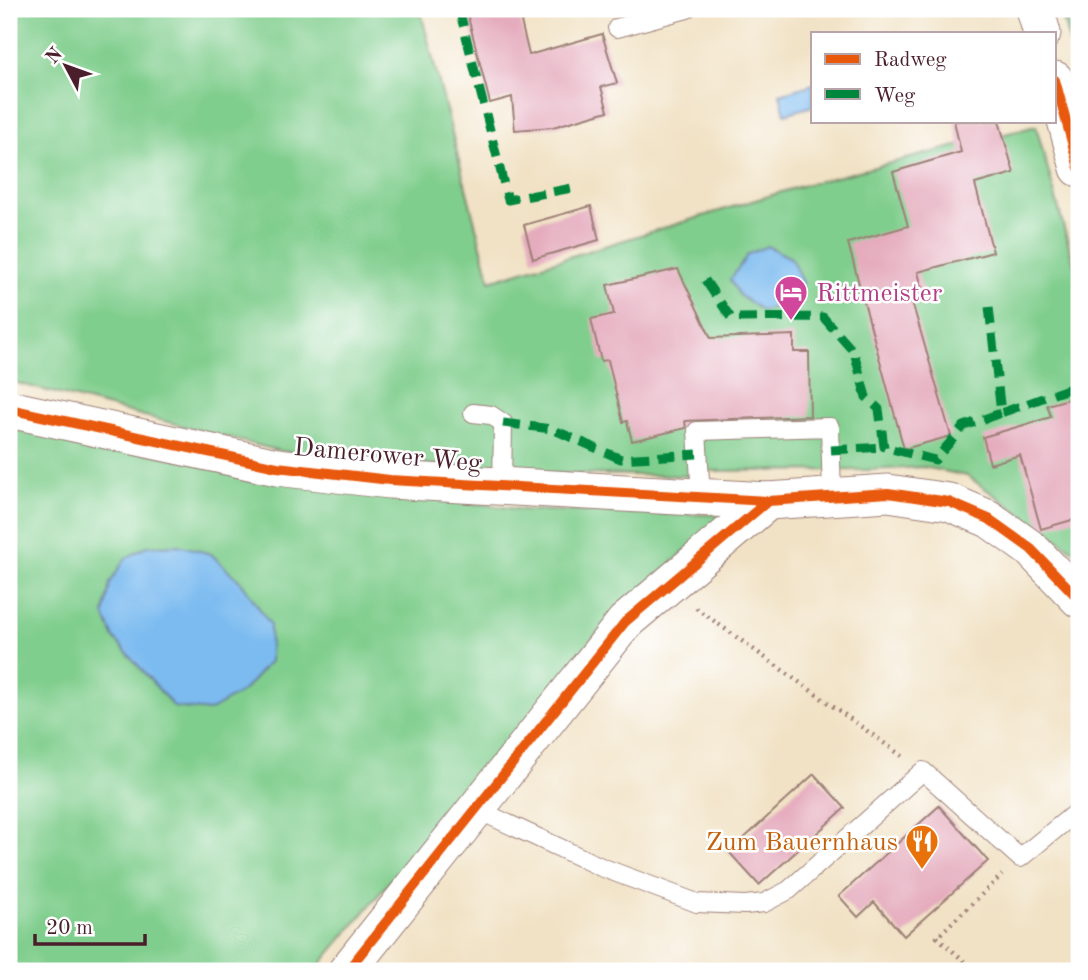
<svg xmlns="http://www.w3.org/2000/svg" width="1088" height="980" viewBox="0 0 1088 980" font-family="'Old Standard TT',serif">
	<rect width="100%" height="100%" fill="#fff"/>
	<filter id="ink" filterUnits="userSpaceOnUse"><feTurbulence type="fractalNoise" baseFrequency=".0143" numOctaves="2"/><feDisplacementMap in="SourceGraphic" scale="14" xChannelSelector="R" yChannelSelector="G"/><feConvolveMatrix kernelMatrix="1 2 1 2 8 2 1 2 1" color-interpolation-filters="sRGB"/></filter>
	<filter id="wash" filterUnits="userSpaceOnUse"><feTurbulence type="fractalNoise" baseFrequency=".00686" numOctaves="4" result="noise"/><feDisplacementMap in="SourceGraphic" scale="28" xChannelSelector="R" yChannelSelector="G"/><feGaussianBlur stdDeviation="1.57" result="paint"/><feColorMatrix in="noise" values="0 0 0 0 0 0 0 0 0 0 0 0 0 0 0 0 0 1.4 0 .05"/><feComposite in="paint" operator="in"/></filter>
	<g filter="url(#wash)">
		<rect width="100%" height="100%" fill="#f1e2c5"/>
		<g fill="#80ce8d" stroke="#65765c" stroke-width="2">
			<polygon points="9,9 420,9 490,281 808,184 1036,126 1079,283 1079,554 967,476 924,467 867,470 692,471 692,476 519,473 280,451 9,381"/>
			<polygon points="9,428 273,476 524,510 719,515 711,528 610,618 315,971 9,971"/>
		</g>
		<polygon fill="#68b178" stroke="#596852" stroke-width="2" points="1060,9 1079,9 1079,76"/>
		<g fill="#7cbbf0" stroke="#636d8e" stroke-width="2">
			<polygon points="813,84 813,106 785,114 780,94"/>
			<polygon points="767,246 791,258 803,284 795,301 762,311 739,295 730,280 748,254"/>
			<polygon points="179,545 211,554 242,583 270,624 270,661 243,691 209,711 174,707 114,638 104,615 110,583 125,559 147,546"/>
		</g>
		<g id="blocks">
			<g fill="#e5acbe">
				<polygon points="466,9 518,9 529,55 602,34 617,83 601,87 608,111 553,127 515,130 512,97 490,103"/>
				<polygon points="954,121 999,121 1014,173 975,184 993,252 918,272 923,291 910,295 951,436 904,449 848,243 908,226 893,172 961,152"/>
				<polygon points="591,206 599,240 533,259 524,225"/>
				<polygon points="678,269 711,338 794,335 794,352 809,352 810,416 685,421 686,428 632,441 627,421 623,422 608,360 601,361 591,319 614,314 607,285"/>
				<polygon points="1079,396 1079,518 1041,529 1020,455 990,464 983,437 1051,417 1047,405"/>
				<polygon points="814,774 845,808 759,885 729,852"/>
				<polygon points="939,806 988,861 904,936 874,902 858,917 839,896"/>
			</g>
		</g>
	</g>
	<g filter="url(#ink)">
		<use href="#blocks" fill-opacity="0" stroke="#9e8078" stroke-width="2"/>
		<g fill="none" stroke-linecap="round" stroke-linejoin="round">
			<defs>
				<g id="lane">
					<polyline points="617,28 687,9"/>
					<polyline points="473,413 491,415 503,423 502,487"/>
					<polyline points="701,497 697,431 830,427 832,497"/>
					<polyline points="476,809 601,867 697,903 745,905 764,903 789,890 923,771 1020,858 1079,810"/>
				</g>
				<g id="street">
					<polyline points="1035,9 1042,33"/>
					<polyline points="1055,80 1079,168"/>
					<polyline points="9,409 277,467 390,480 768,501 888,493 949,502 989,519 1031,549 1079,599"/>
					<polyline points="347,971 625,622 768,501"/>
				</g>
			</defs>
			<use href="#lane" stroke="#9e8078" stroke-width="20"/>
			<use href="#street" stroke="#9e8078" stroke-width="39"/>
			<g stroke="#9e8078" stroke-width="4.5" stroke-dasharray="2 5" stroke-linecap="butt">
				<polyline points="696,608 902,756"/>
				<polyline points="975,971 937,937 1002,875"/>
			</g>
			<use href="#lane" stroke="#fff" stroke-width="18"/>
			<use href="#street" stroke="#fff" stroke-width="37"/>
			<g stroke="#00873e" stroke-width="9" stroke-dasharray="18 9" stroke-linecap="butt">
				<polyline points="459,9 508,200 572,188"/>
				<polyline points="705,280 731,318 823,317 854,352 866,397 879,409 884,447 935,460 964,426 1001,413"/>
				<polyline points="989,307 1001,413 1079,385"/>
				<polyline points="503,423 552,429 621,459 697,454"/>
				<polyline points="831,450 884,447"/>
			</g>
			<defs>
				<g id="cycleway">
					<polyline points="1055,80 1079,168"/>
					<polyline points="9,409 277,467 390,480 768,501 888,493 949,502 989,519 1031,549 1079,599"/>
					<polyline points="347,971 625,622 768,501"/>
				</g>
			</defs>
			<use href="#cycleway" stroke="#fff" stroke-width="15"/>
			<use href="#cycleway" stroke="#e8590c" stroke-width="10"/>
		</g>
	</g>
	<defs>
		<symbol id="hotel-pin" viewBox="-11 -11 22 30"><path d="M0 17L-7.5 6A9.5 9.5 0 1 1 7.5 6Z" fill="#d1479c" stroke="#fff"/><path d="M-6-4.5h1.5V1H6V5H4.5V3h-9V5H-6ZM-4 0a1.8 1.8 0 1 1 3.6 0ZM.5 0V-2.5h3Q6-2.5 6 0Z" fill="#fff"/></symbol>
		<symbol id="restaurant-pin" viewBox="-11 -11 22 30"><path d="M0 17L-7.5 6A9.5 9.5 0 1 1 7.5 6Z" fill="#e8710a" stroke="#fff"/><path d="M-5-6h1v4h1v-4h1v4h1v-4h1v5L-1.5 .5V6h-2V.5L-5-1ZM5-6V6H3V1.5H1.5Q1.5-4 5-6Z" fill="#fff"/></symbol>
	</defs>
	<g fill-rule="evenodd">
		<use href="#hotel-pin" x="772" y="273" width="38" height="52"/>
		<use href="#restaurant-pin" x="903" y="822" width="38" height="52"/>
	</g>
	<g text-anchor="middle" stroke-width="5" stroke-linejoin="round" paint-order="stroke">
		<g font-size="26" fill="#b23c85" stroke="#fff" text-anchor="start">
			<text x="816" y="301">Rittmeister</text>
		</g>
		<g font-size="26" fill="#4a1f2b" stroke="#fff">
			<text transform="translate(388 454) rotate(5)" y="9">Damerower Weg</text>
		</g>
		<g font-size="26" fill="#c56008" stroke="#fff" text-anchor="end">
			<text x="898" y="850">Zum Bauernhaus</text>
		</g>
	</g>
	<rect width="1088" height="980" fill="none" stroke="#fff" stroke-width="35"/>
	<rect x="811" y="32" width="245" height="91" fill="#ffffff" stroke="#b7a5aa" stroke-width="2"/>
	<rect x="825" y="54" width="35" height="10" fill="#e8590c" stroke="#b7a5aa" stroke-width="2"/>
	<text x="874" y="66" font-size="21" fill="#4a1f2b">Radweg</text>
	<rect x="825" y="89" width="35" height="10" fill="#00873e" stroke="#b7a5aa" stroke-width="2"/>
	<text x="874" y="102" font-size="21" fill="#4a1f2b">Weg</text>
	<g transform="translate(66 66) rotate(311)" stroke="#ffffff" stroke-width="5" paint-order="stroke">
	<path d="M0-5L12 26L0 18L-12 26Z" fill="#4a1f2b"/>
	<text y="-10" font-size="19" font-weight="bold" text-anchor="middle" fill="#4a1f2b">N</text>
	</g>
	<path d="M35 934v10h110v-10" fill="none" stroke="#4a1f2b" stroke-width="3.5"/>
	<text x="46" y="934" font-size="21" fill="#4a1f2b" stroke="#ffffff" stroke-width="5" paint-order="stroke">20 m</text>
</svg>
